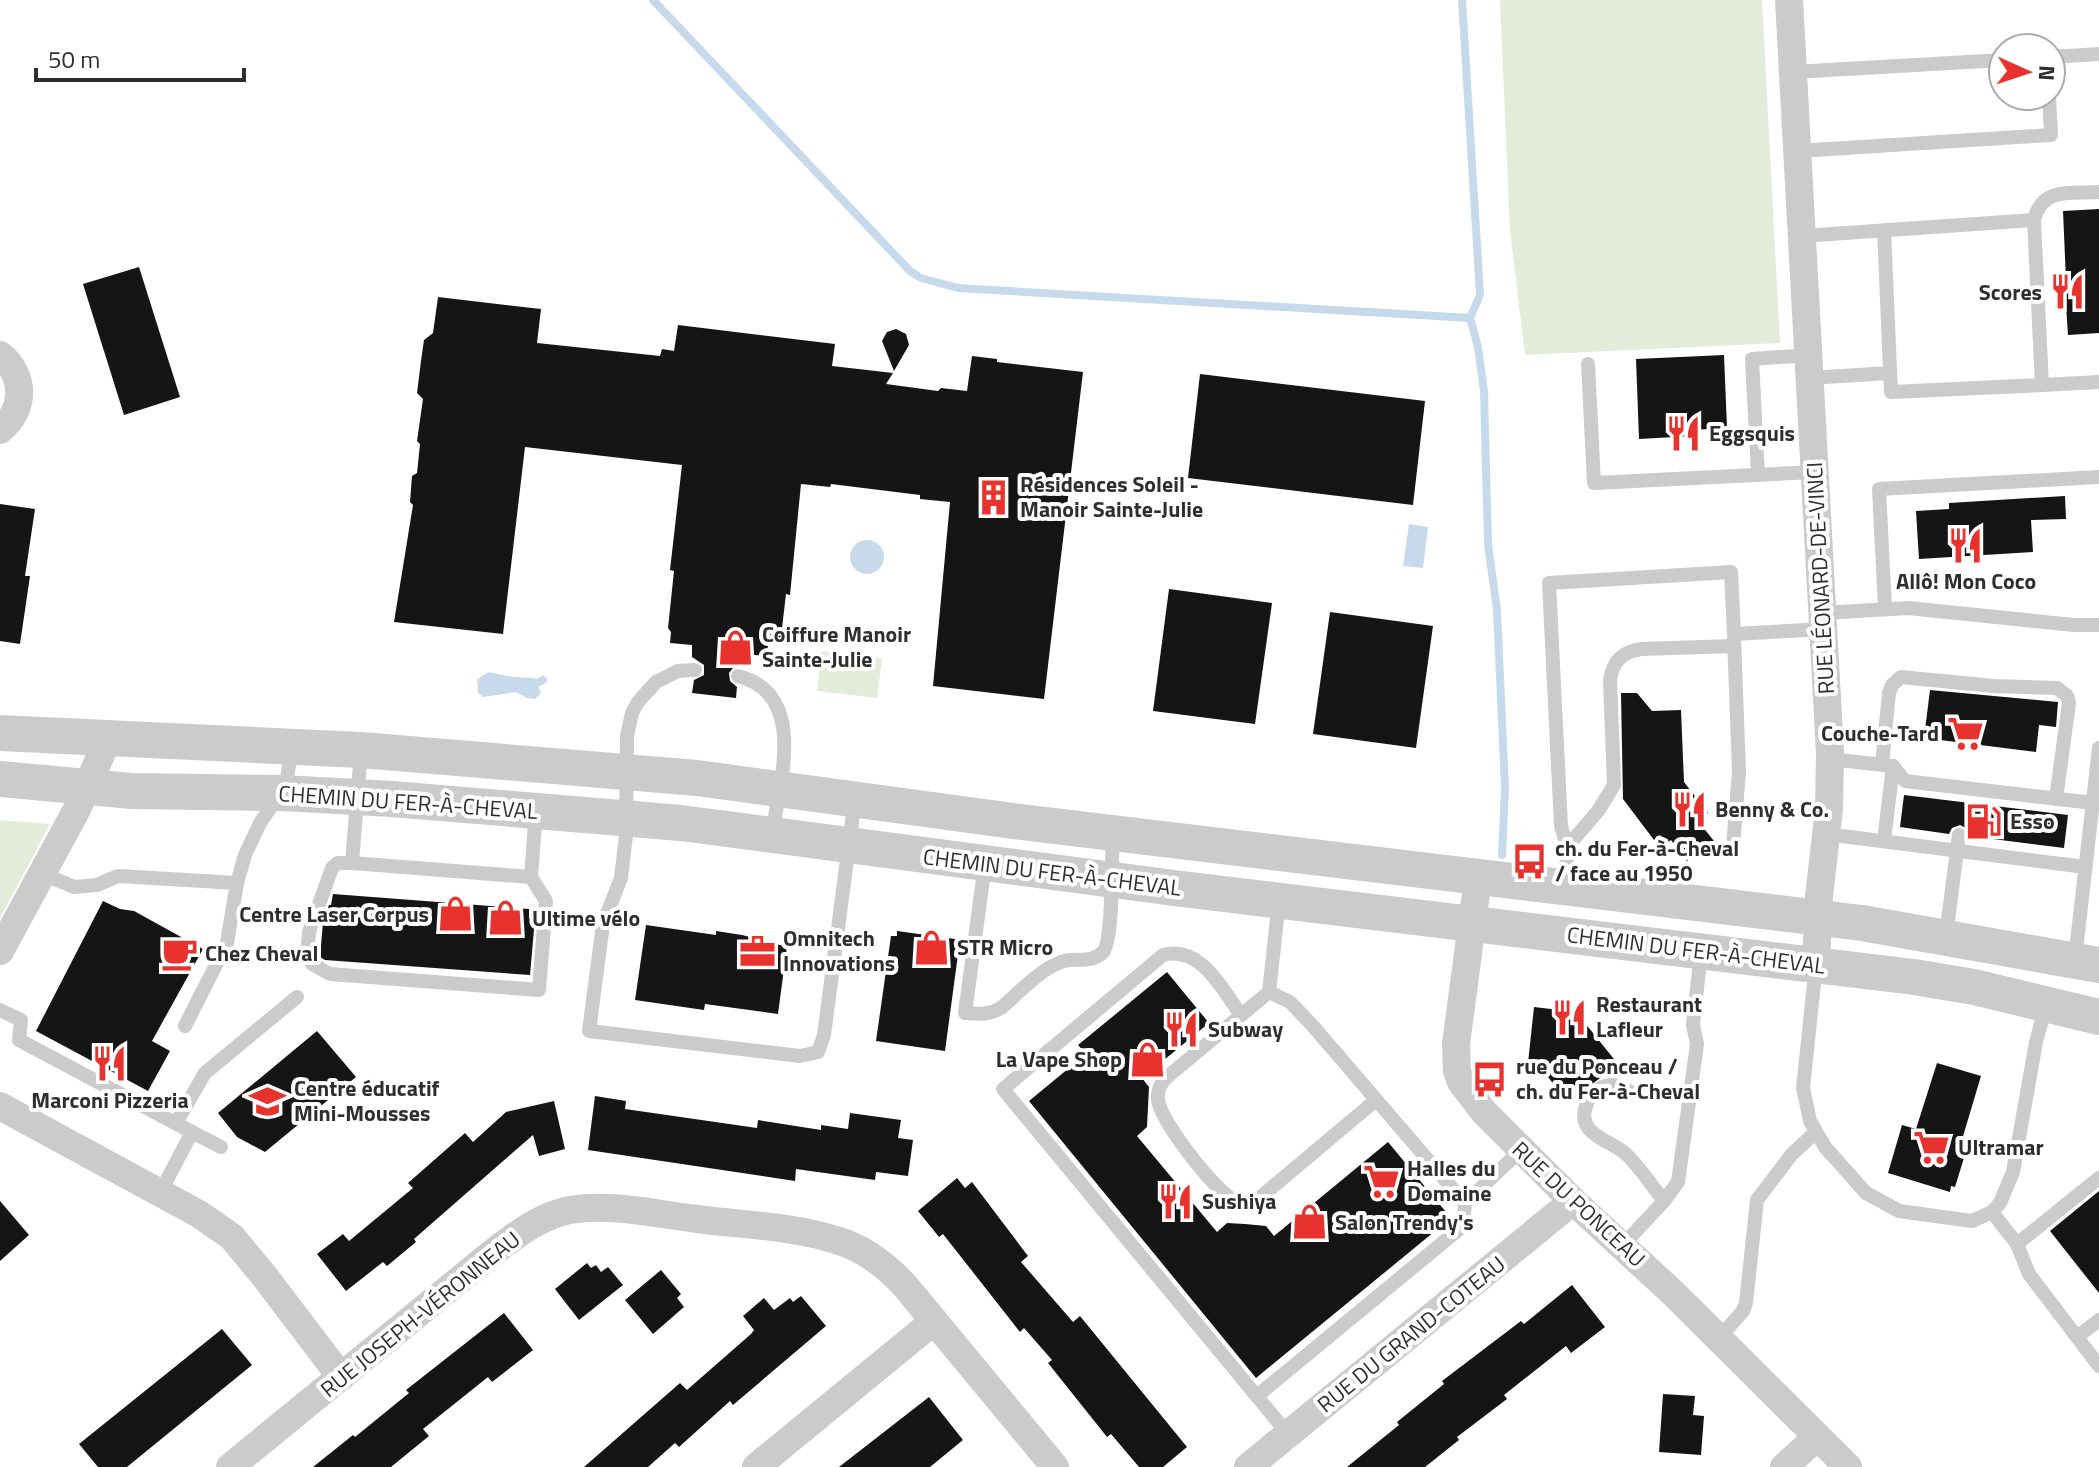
<svg xmlns="http://www.w3.org/2000/svg" width="2099" height="1467" viewBox="0 0 2099 1467" font-family="'Titillium Web',sans-serif">
	<rect width="100%" height="100%" fill="#fff"/>
	<g fill="#e3ecdb">
		<polygon points="1500,0 1762,0 1780,343 1525,355 1510,231"/>
		<polygon points="822,651 882,659 877,698 817,691"/>
		<polygon points="0,820 50,824 0,918"/>
	</g>
	<g fill="#c7daec">
		<polygon points="1409,524 1428,527 1423,568 1403,566"/>
		<circle cx="867" cy="557" r="17"/>
		<polygon points="489,672 513,677 535,678 541,693 535,699 527,698 516,692 483,697 478,693 477,679"/>
	</g>
	<g fill="none" stroke-linecap="round" stroke-linejoin="round">
		<g stroke="#c7daec" stroke-width="8">
			<polyline points="653,0 910,271 921,278 958,288 1470,318 1480,295 1462,0"/>
			<polyline points="1470,318 1478,347 1484,391 1488,544 1497,610 1505,788 1502,855"/>
			<polyline points="539,682 543,680"/>
		</g>
	</g>
	<g fill="#151515">
		<polygon points="2099,209 2099,333 2068,335 2066,305 2058,305 2057,292 2057,280 2066,280 2063,211"/>
		<polygon points="139,267 180,397 124,415 83,284"/>
		<polygon points="438,297 541,309 537,343 660,356 662,349 674,351 678,325 835,344 832,366 893,373 886,384 938,391 941,388 967,391 972,356 997,359 997,362 1083,372 1044,699 933,686 950,502 920,499 920,495 831,484 830,487 801,484 790,595 786,594 780,645 768,644 767,656 743,654 742,666 733,668 729,673 730,681 737,687 736,698 692,693 694,680 704,675 704,665 692,657 692,645 670,643 671,632 668,628 674,571 670,570 682,465 525,447 503,634 394,622 413,505 410,502 412,476 417,473 420,444 417,441 423,399 417,393 421,361 424,340 433,333"/>
		<polygon points="896,329 906,334 909,345 894,371 882,341 887,332"/>
		<polygon points="1724,355 1727,428 1692,430 1693,436 1639,439 1636,359"/>
		<polygon points="1200,374 1425,401 1413,505 1188,478"/>
		<polygon points="2065,496 2066,519 2031,520 2033,552 1919,559 1916,511 1949,509 1949,503"/>
		<polygon points="0,504 35,509 25,576 30,576 20,644 0,641"/>
		<polygon points="1169,589 1272,603 1255,724 1153,711"/>
		<polygon points="1330,612 1433,626 1416,748 1313,734"/>
		<polygon points="1930,690 2058,702 2056,727 2039,725 2036,752 1924,738"/>
		<polygon points="1621,693 1637,693 1652,711 1681,710 1684,782 1708,813 1698,821 1714,841 1687,861 1671,840 1666,844 1660,835 1654,840 1623,799"/>
		<polygon points="1904,795 2068,815 2064,848 1969,836 1966,828 1960,825 1952,828 1949,834 1900,827"/>
		<polygon points="333,894 529,909 529,918 535,918 530,975 325,960 320,957 323,922 329,905 331,905"/>
		<polygon points="103,901 120,909 134,911 203,949 152,1041 170,1051 148,1091 36,1031"/>
		<polygon points="646,925 716,935 716,931 742,935 767,941 767,943 787,946 778,1014 705,1004 704,1010 635,1000"/>
		<polygon points="897,931 955,939 954,946 959,947 945,1051 876,1041 891,936 897,936"/>
		<polygon points="1167,972 1209,1023 1142,1078 1149,1087 1147,1127 1137,1136 1217,1232 1227,1223 1245,1224 1266,1226 1274,1236 1388,1142 1451,1218 1256,1378 1029,1101 1086,1054 1078,1045"/>
		<polygon points="1534,1007 1576,1012 1618,1064 1568,1103 1538,1064 1528,1063"/>
		<polygon points="317,1031 356,1077 265,1152 237,1137 218,1113"/>
		<polygon points="1937,1063 1981,1076 1961,1143 1968,1145 1955,1187 1951,1186 1950,1192 1888,1173 1902,1125 1916,1129"/>
		<polygon points="595,1096 626,1101 625,1109 757,1128 758,1120 821,1130 821,1125 848,1129 850,1113 901,1120 898,1138 913,1140 908,1176 876,1172 875,1180 796,1169 795,1181 588,1150"/>
		<polygon points="554,1101 565,1149 539,1156 533,1135 414,1239 416,1242 387,1266 383,1262 346,1291 317,1254 343,1234 349,1241 413,1188 408,1183 465,1133 473,1142 506,1112"/>
		<polygon points="957,1178 965,1188 972,1182 1028,1256 1021,1262 1073,1322 1080,1316 1187,1447 1163,1467 1139,1467 1111,1434 1107,1437 1048,1363 1052,1360 1024,1328 1020,1332 943,1234 939,1237 918,1211"/>
		<polygon points="2099,1191 2099,1293 2050,1231"/>
		<polygon points="0,1201 29,1235 0,1261"/>
		<polygon points="587,1263 591,1268 596,1265 601,1272 608,1267 623,1285 579,1320 555,1289"/>
		<polygon points="661,1270 681,1294 677,1298 684,1307 653,1334 625,1300"/>
		<polygon points="1572,1285 1605,1327 1571,1353 1566,1346 1504,1395 1507,1399 1457,1437 1459,1440 1425,1467 1347,1467 1399,1425 1397,1422 1444,1384 1442,1381 1521,1321 1524,1324"/>
		<polygon points="801,1296 826,1326 733,1405 730,1401 679,1447 675,1443 648,1467 584,1467 680,1383 687,1390 751,1334 754,1330 743,1316 764,1298 774,1310 790,1298 793,1302"/>
		<polygon points="504,1313 533,1350 492,1382 488,1377 423,1429 429,1436 391,1467 313,1467 353,1435 355,1437 409,1393 406,1390"/>
		<polygon points="222,1329 252,1365 127,1467 98,1467 79,1444"/>
		<polygon points="1663,1394 1695,1396 1693,1415 1704,1416 1701,1455 1659,1452"/>
		<polygon points="929,1397 963,1440 930,1467 839,1467"/>
	</g>
	<g fill="none" stroke-linecap="round" stroke-linejoin="round">
		<g stroke="#cbcbcb" stroke-width="14">
			<polyline points="2051,57 2099,54"/>
			<polyline points="1793,72 2003,60"/>
			<polyline points="1798,151 2051,135 2049,96"/>
			<path d="M 2034,220 C 2042,186 2071,194 2099,192"/>
			<polyline points="1802,236 2034,220 2042,385 1891,392 1884,230"/>
			<polyline points="1588,364 1594,483 1814,472"/>
			<polyline points="1809,378 1890,373"/>
			<polyline points="2042,385 2099,382"/>
			<polyline points="1758,475 1752,359 1808,355"/>
			<polyline points="1885,608 1879,489 2099,477"/>
			<polyline points="1822,613 1908,608 2074,625 2099,625"/>
			<polyline points="695,670 678,671 656,682 638,702 632,713 627,736 626,835 621,878 603,924 589,1031 800,1056 818,1052 824,1035 855,799"/>
			<path d="M 738,676 C 809,694 779,784 772,835"/>
			<polyline points="361,751 352,863 531,877 536,810"/>
			<polyline points="1829,759 1893,766 1884,841"/>
			<polyline points="1882,764 1889,693 1892,685 1901,677 1993,686 2057,688 2067,696 2069,703 2056,799"/>
			<polyline points="1893,766 1905,781 2093,803"/>
			<polyline points="1826,834 2085,867"/>
			<path d="M 1567,847 L 1598,811 L 1614,785 L 1610,680 C 1613,661 1622,652 1641,649 L 1734,646"/>
			<polyline points="1733,847 1739,771 1734,638"/>
			<polyline points="352,863 338,863 332,868 309,932 307,956 312,964 330,974 539,990 546,901 531,877"/>
			<path d="M 985,864 L 965,1013 C 979,1014 989,1015 1001,1008 C 1019,993 1039,970 1061,962 C 1074,957 1092,964 1103,952 C 1114,939 1111,856 1113,834"/>
			<polyline points="43,874 74,887 97,885 118,876 237,883 227,943 185,1026"/>
			<polyline points="237,883 245,855 260,823 286,785 292,746"/>
			<polyline points="1563,888 1568,850 1561,826 1549,583 1731,572 1734,634 1823,629"/>
			<polyline points="1279,901 1269,992 1290,1002 1312,1025 1465,1203 1521,1150"/>
			<polyline points="1946,936 1959,835"/>
			<polyline points="2072,959 2077,942 2099,748"/>
			<polyline points="1816,965 1803,1088 1810,1121 1825,1147 1866,1193 1899,1211 1972,1221 1992,1212 2000,1203 2013,1172 2036,1042 2046,1005"/>
			<path d="M 1269,992 L 1166,1078 C 1160,1084 1157,1091 1158,1100 C 1160,1121 1219,1197 1238,1202 C 1245,1204 1251,1202 1257,1200 L 1376,1100"/>
			<polyline points="0,1010 21,1020 19,1040 192,1132 160,1193"/>
			<path d="M 1241,1015 C 1222,989 1201,945 1163,955 L 1003,1089 L 1288,1434"/>
			<path d="M 1631,1092 C 1622,1087 1613,1082 1602,1087 C 1595,1091 1589,1098 1586,1106 C 1576,1134 1609,1140 1625,1153 C 1640,1167 1652,1186 1664,1201"/>
			<polyline points="176,1123 205,1073 297,997"/>
			<polyline points="192,1132 221,1147"/>
			<polyline points="1992,1212 2017,1244 2029,1274 2099,1366"/>
			<polyline points="2017,1244 2099,1178"/>
			<polyline points="1623,1245 1664,1201 1678,1182 1697,1044 1693,1025 1701,952"/>
			<polyline points="2077,1337 2099,1320"/>
			<polyline points="1718,1339 1743,1311 1746,1303 1757,1200 1792,1154 1815,1133"/>
			<polyline points="1257,1396 1463,1226 1465,1203"/>
		</g>
		<g stroke="#cbcbcb" stroke-width="28">
			<polyline points="1789,0 1830,754 1829,809 1819,896 1816,964"/>
			<path d="M 0,355 C 26,376 25,410 0,430"/>
			<polyline points="1478,878 1456,1044 1457,1071 1461,1082 1484,1112 1573,1201 1673,1293 1848,1467"/>
			<polyline points="0,951 76,811 109,737"/>
			<polyline points="0,1106 199,1214 232,1237 265,1277 341,1377"/>
			<path d="M 230,1467 L 491,1254 C 515,1236 539,1216 570,1210 C 611,1203 656,1214 697,1219 C 743,1225 792,1226 836,1240 C 864,1248 887,1266 906,1287 L 1055,1467"/>
			<polyline points="756,1467 934,1321"/>
			<polyline points="1248,1467 1573,1201"/>
			<polyline points="1784,1467 1817,1437"/>
		</g>
		<g stroke="#cbcbcb" stroke-width="36">
			<polyline points="0,733 361,750 697,778 1021,822 1862,923 2099,965"/>
			<polyline points="0,779 132,791 282,793 392,799 681,823 1174,888 1914,977 1974,987 2099,1017"/>
		</g>
	</g>
	<defs>
		<symbol id="restaurant-bare" viewBox="-9 -9 18 18"><path d="M-5-6h1v4h1v-4h1v4h1v-4h1v5L-1.5 .5V6h-2V.5L-5-1ZM5-6V6H3V1.5H1.5Q1.5-4 5-6Z" fill="#e8322d" stroke="#fff" stroke-width="2.5" paint-order="stroke"/></symbol>
		<symbol id="building-bare" viewBox="-9 -9 18 18"><path d="M-4-6H4V6H1V3H-1V6H-4ZM-2.5-4.3h1.7v1.8h-1.7ZM.8-4.3h1.7v1.8H.8ZM-2.5-1h1.7V.8h-1.7ZM.8-1h1.7V.8H.8Z" fill="#e8322d" stroke="#fff" stroke-width="2.5" paint-order="stroke"/></symbol>
		<symbol id="shop-bare" viewBox="-9 -9 18 18"><path d="M-5-2.5h2.3a2.7 3.5 0 0 1 5.4 0H5L5.5 6h-11ZM-1.5-2.5h3a1.5 2.3 0 0 0-3 0Z" fill="#e8322d" stroke="#fff" stroke-width="2.5" paint-order="stroke"/></symbol>
		<symbol id="supermarket-bare" viewBox="-9 -9 18 18"><path d="M-6-5.5h2.5l.6 2H6L4.5 2H-2.5L-4.4-4H-6ZM-1.5 3.2a1.3 1.3 0 1 0 .1 0ZM3 3.2a1.3 1.3 0 1 0 .1 0Z" fill="#e8322d" stroke="#fff" stroke-width="2.5" paint-order="stroke"/></symbol>
		<symbol id="fuel-bare" viewBox="-9 -9 18 18"><path d="M-5.5-6h7V0h2V4h1.3V-2.5L3-4.5l.8-.8L6-3V5H2.5V1h-1V6h-7ZM-4.2-4.7v3.2H.2V-4.7Z" fill="#e8322d" stroke="#fff" stroke-width="2.5" paint-order="stroke"/></symbol>
		<symbol id="bus-bare" viewBox="-9 -9 18 18"><path d="M-5-6H5V4H4V6H2V4H-2V6H-4V4H-5ZM-3.5-4V0h7V-4ZM-3.5 1.2v1.5H-2V1.2ZM2 1.2v1.5H3.5V1.2Z" fill="#e8322d" stroke="#fff" stroke-width="2.5" paint-order="stroke"/></symbol>
		<symbol id="office-bare" viewBox="-9 -9 18 18"><path d="M-6-3h4V-5.5h4V-3h4V5H-6ZM-1-4.5V-3h2v-1.5ZM-6 0V1H6V0Z" fill="#e8322d" stroke="#fff" stroke-width="2.5" paint-order="stroke"/></symbol>
		<symbol id="cafe-bare" viewBox="-9 -9 18 18"><path d="M-5.5-4.5H6V0H3Q3 3.5 0 3.5H-2.5Q-5.5 3.5-5.5 0ZM3-3.2v2h1.7v-2ZM-6 4.5H4V6H-6Z" fill="#e8322d" stroke="#fff" stroke-width="2.5" paint-order="stroke"/></symbol>
		<symbol id="school-bare" viewBox="-9 -9 18 18"><path d="M0-5L7-2L0 1L-7-2ZM-4 1L0 2.5L4 1V4Q0 6-4 4Z" fill="#e8322d" stroke="#fff" stroke-width="2.5" paint-order="stroke"/></symbol>
	</defs>
	<g fill-rule="evenodd">
		<use href="#restaurant-bare" x="2042" y="266" width="51" height="51"/>
		<use href="#restaurant-bare" x="1658" y="408" width="51" height="51"/>
		<use href="#building-bare" x="968" y="472" width="51" height="51"/>
		<use href="#restaurant-bare" x="1940" y="520" width="51" height="51"/>
		<use href="#shop-bare" x="710" y="622" width="51" height="51"/>
		<use href="#supermarket-bare" x="1940" y="708" width="51" height="51"/>
		<use href="#restaurant-bare" x="1664" y="784" width="51" height="51"/>
		<use href="#fuel-bare" x="1958" y="796" width="51" height="51"/>
		<use href="#bus-bare" x="1504" y="836" width="51" height="51"/>
		<use href="#shop-bare" x="430" y="888" width="51" height="51"/>
		<use href="#shop-bare" x="480" y="892" width="51" height="51"/>
		<use href="#shop-bare" x="906" y="922" width="51" height="51"/>
		<use href="#office-bare" x="732" y="926" width="51" height="51"/>
		<use href="#cafe-bare" x="154" y="928" width="51" height="51"/>
		<use href="#restaurant-bare" x="1544" y="992" width="51" height="51"/>
		<use href="#restaurant-bare" x="1156" y="1004" width="51" height="51"/>
		<use href="#shop-bare" x="1122" y="1034" width="51" height="51"/>
		<use href="#restaurant-bare" x="84" y="1038" width="51" height="51"/>
		<use href="#bus-bare" x="1464" y="1054" width="51" height="51"/>
		<use href="#school-bare" x="242" y="1076" width="51" height="51"/>
		<use href="#supermarket-bare" x="1906" y="1122" width="51" height="51"/>
		<use href="#supermarket-bare" x="1356" y="1156" width="51" height="51"/>
		<use href="#restaurant-bare" x="1150" y="1176" width="51" height="51"/>
		<use href="#shop-bare" x="1284" y="1196" width="51" height="51"/>
	</g>
	<g text-anchor="middle" stroke-width="8" stroke-linejoin="round" paint-order="stroke">
		<g font-size="22" font-weight="bold" fill="#2e2e2e" stroke="#fff" text-anchor="start">
			<text x="2042" y="300" text-anchor="end">Scores</text>
			<text x="1709" y="441">Eggsquis</text>
			<text x="1020" y="492">Résidences Soleil -<tspan x="1020" dy="25">Manoir Sainte-Julie</tspan></text>
			<text x="1966" y="589" text-anchor="middle">Allô! Mon Coco</text>
			<text x="762" y="642">Coiffure Manoir<tspan x="762" dy="25">Sainte-Julie</tspan></text>
			<text x="1939" y="741" text-anchor="end">Couche-Tard</text>
			<text x="1715" y="817">Benny &amp; Co.</text>
			<text x="2010" y="829">Esso</text>
			<text x="1555" y="856">ch. du Fer-à-Cheval<tspan x="1555" dy="25">/ face au 1950</tspan></text>
			<text x="429" y="922" text-anchor="end">Centre Laser Corpus</text>
			<text x="532" y="926">Ultime vélo</text>
			<text x="783" y="946">Omnitech<tspan x="783" dy="25">Innovations</tspan></text>
			<text x="957" y="955">STR Micro</text>
			<text x="205" y="961">Chez Cheval</text>
			<text x="1596" y="1012">Restaurant<tspan x="1596" dy="25">Lafleur</tspan></text>
			<text x="1208" y="1037">Subway</text>
			<text x="1122" y="1067" text-anchor="end">La Vape Shop</text>
			<text x="1516" y="1074">rue du Ponceau /<tspan x="1516" dy="25">ch. du Fer-à-Cheval</tspan></text>
			<text x="294" y="1096">Centre éducatif<tspan x="294" dy="25">Mini-Mousses</tspan></text>
			<text x="110" y="1108" text-anchor="middle">Marconi Pizzeria</text>
			<text x="1958" y="1155">Ultramar</text>
			<text x="1407" y="1176">Halles du<tspan x="1407" dy="25">Domaine</tspan></text>
			<text x="1202" y="1209">Sushiya</text>
			<text x="1335" y="1230">Salon Trendy's</text>
		</g>
		<g font-size="22" fill="#2e2e2e" stroke="#fff">
			<text transform="translate(1820 578) rotate(-93)" y="8">RUE LÉONARD-DE-VINCI</text>
			<text transform="translate(408 802) rotate(4)" y="8">CHEMIN DU FER-À-CHEVAL</text>
			<text transform="translate(1052 872) rotate(7)" y="8">CHEMIN DU FER-À-CHEVAL</text>
			<text transform="translate(1696 950) rotate(7)" y="8">CHEMIN DU FER-À-CHEVAL</text>
			<text transform="translate(1579 1204) rotate(43)" y="8">RUE DU PONCEAU</text>
			<text transform="translate(420 1314) rotate(-39)" y="8">RUE JOSEPH-VÉRONNEAU</text>
			<text transform="translate(1411 1334) rotate(-39)" y="8">RUE DU GRAND-COTEAU</text>
		</g>
	</g>
	<g transform="translate(2027 72) rotate(93)"><circle r="38" fill="#ffffff" stroke="#ababab" stroke-width="2"/>
	<path d="M0-6L14 30L0 20L-14 30Z" fill="#e8322d"/>
	<text y="-12" font-size="22" font-weight="bold" text-anchor="middle" fill="#2e2e2e">N</text>
	</g>
	<path d="M36 68v12h208v-12" fill="none" stroke="#2e2e2e" stroke-width="4"/>
	<text x="48" y="68" font-size="24" fill="#2e2e2e" stroke="#ffffff" stroke-width="6" paint-order="stroke">50 m</text>
</svg>
